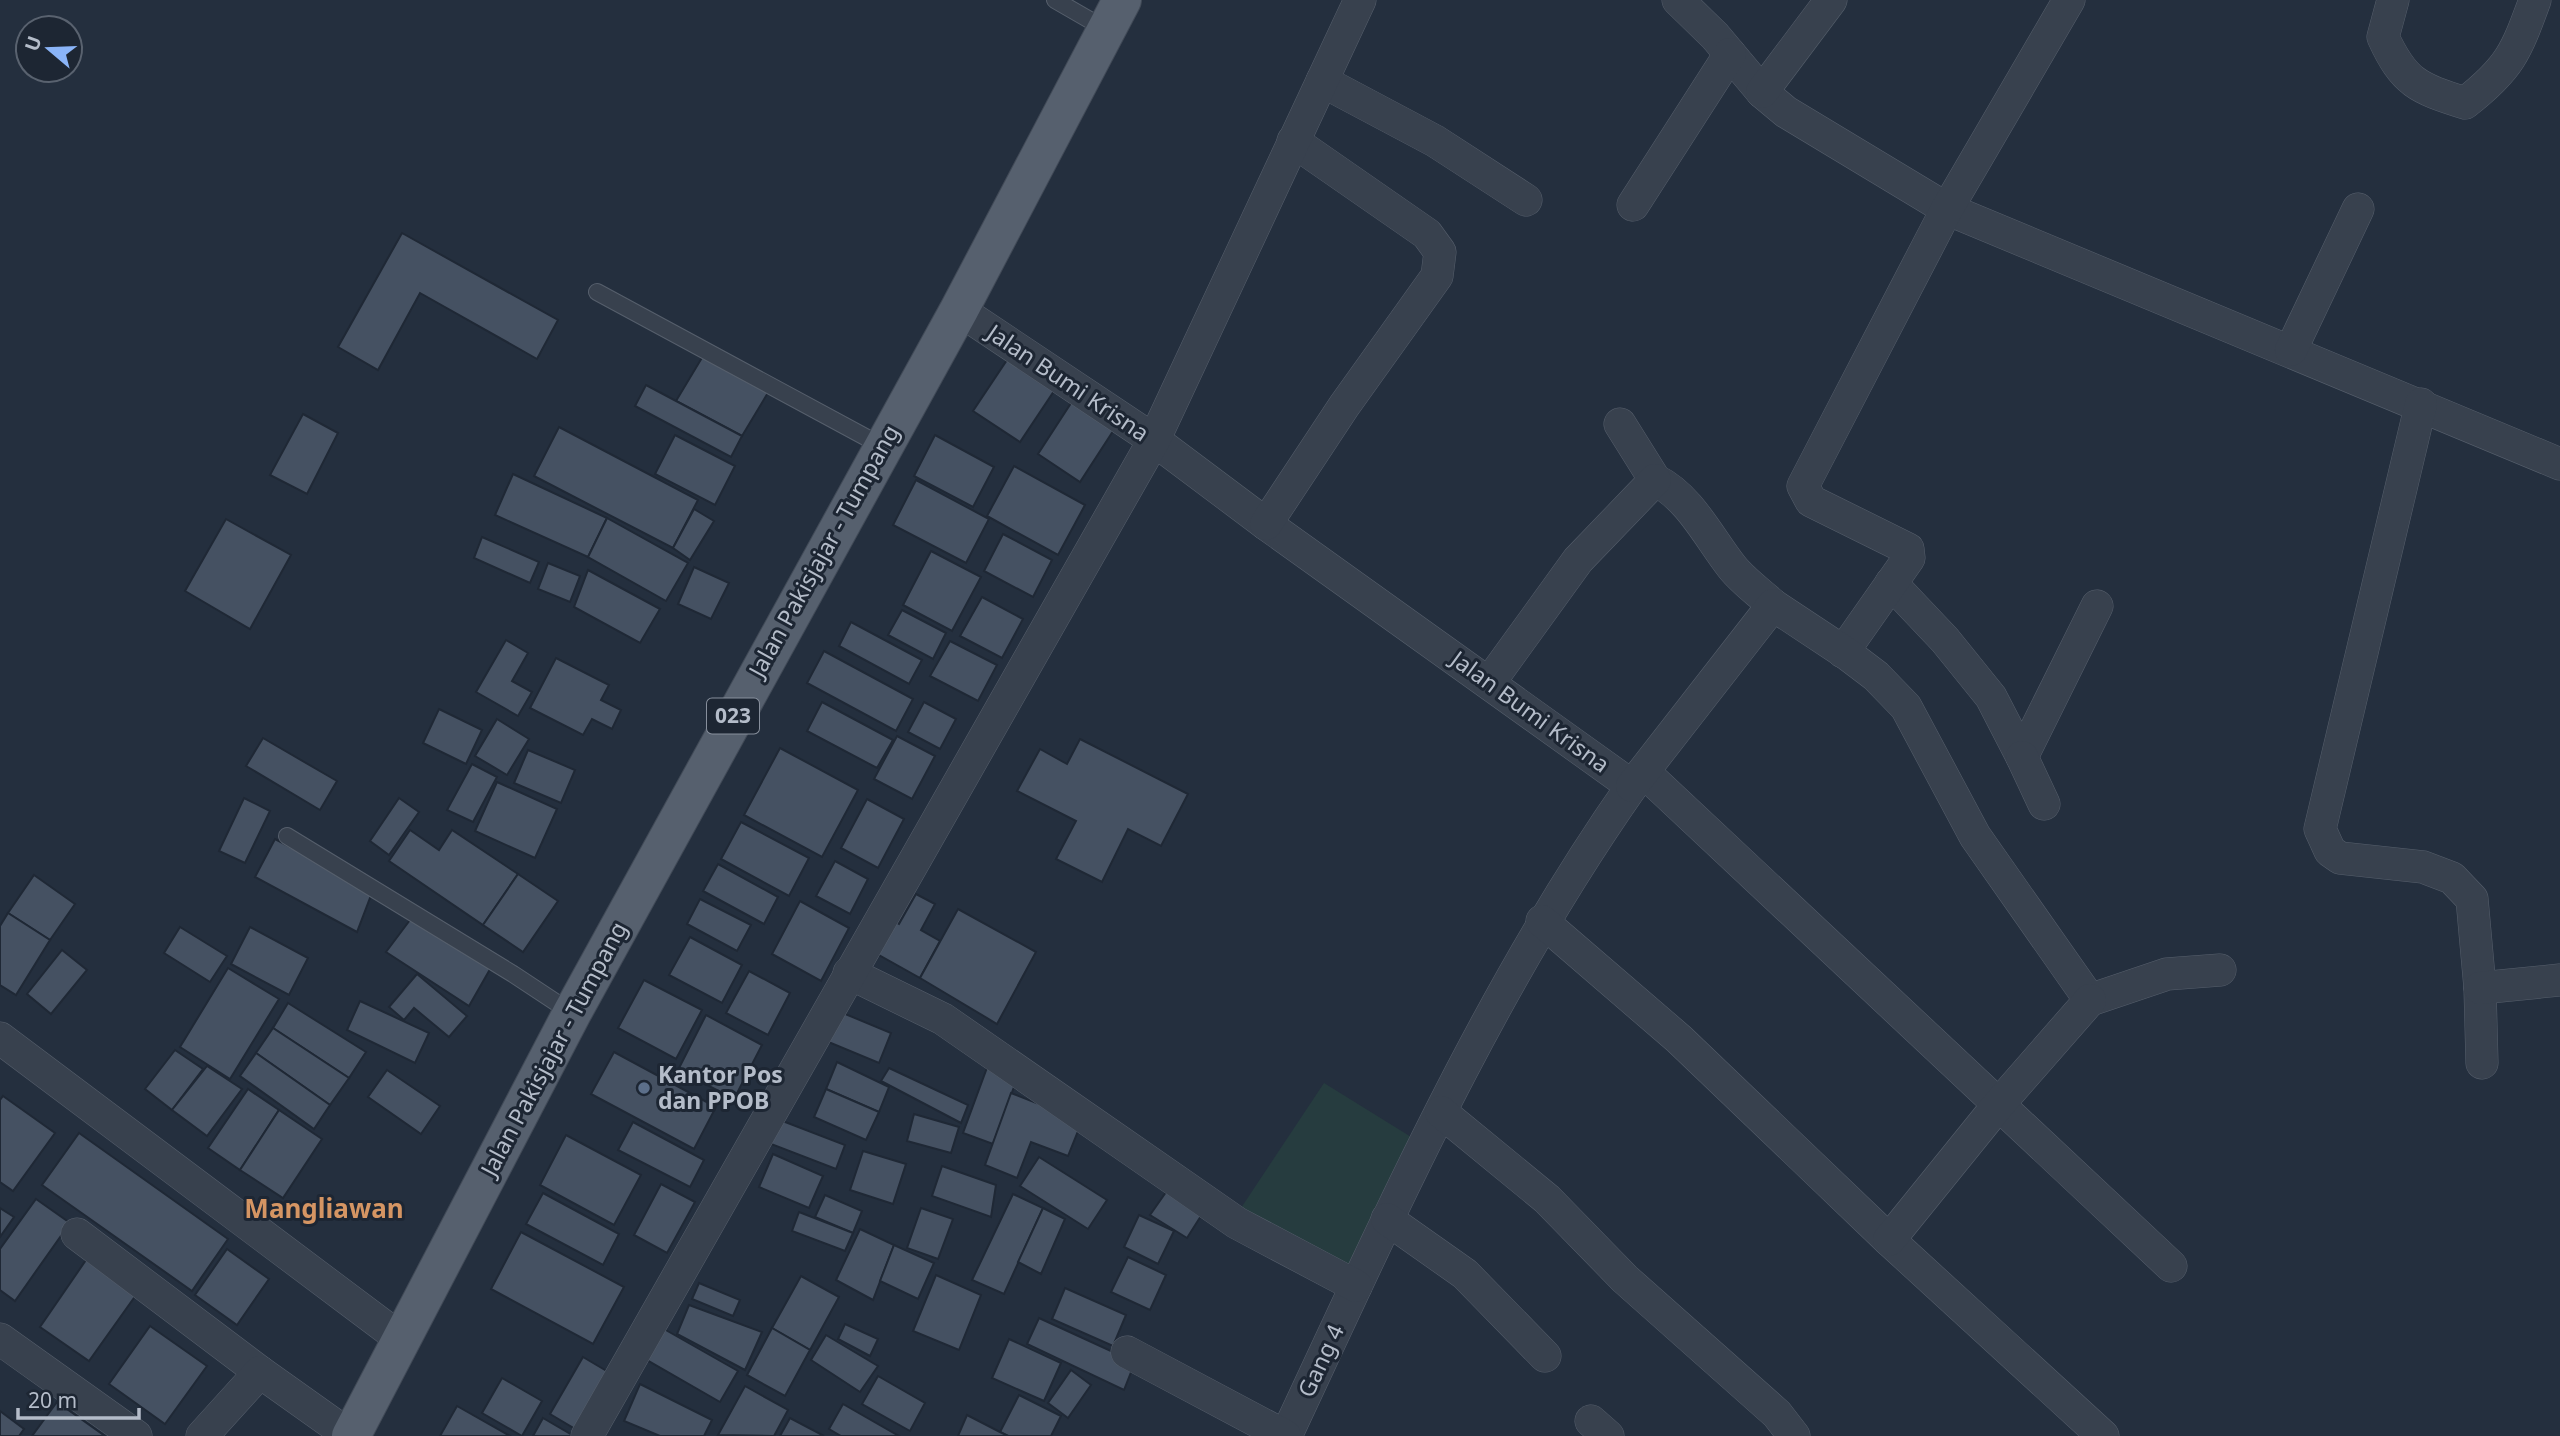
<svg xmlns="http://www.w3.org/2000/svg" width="2560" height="1436" viewBox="0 0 2560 1436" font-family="'Noto Sans',sans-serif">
	<rect width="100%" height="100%" fill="#242f3e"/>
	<polygon fill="#263c3f" points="1324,1083 1416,1140 1353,1263 1346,1268 1239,1211"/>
	<g fill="#455162" stroke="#1f2835" stroke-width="2">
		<polygon points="402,233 558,320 537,359 420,293 378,370 338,347"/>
		<polygon points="706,351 772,386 742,436 676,401"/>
		<polygon points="1007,360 1054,391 1020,442 973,411"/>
		<polygon points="646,385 742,436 731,457 635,406"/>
		<polygon points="1075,397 1117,425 1080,482 1038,454"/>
		<polygon points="303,414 338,433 307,494 270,475"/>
		<polygon points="559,427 698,500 673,548 534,476"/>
		<polygon points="675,435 735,466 715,505 655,474"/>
		<polygon points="935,435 994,467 973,507 914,476"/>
		<polygon points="1014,466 1085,505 1058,555 987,516"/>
		<polygon points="513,474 607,518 588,557 495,515"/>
		<polygon points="916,480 989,519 966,563 893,525"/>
		<polygon points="694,509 714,521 690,560 673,548"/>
		<polygon points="607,518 688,563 666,601 588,557"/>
		<polygon points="226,519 291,555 250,629 185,591"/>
		<polygon points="1003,534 1052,560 1033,597 984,571"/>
		<polygon points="482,537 539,562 530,583 474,558"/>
		<polygon points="931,551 981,577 952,631 903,605"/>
		<polygon points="548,563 580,576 570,602 538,589"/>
		<polygon points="694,567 729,583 711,619 678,604"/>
		<polygon points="588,570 660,609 640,643 574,607"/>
		<polygon points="982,597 1023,619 1002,658 960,636"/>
		<polygon points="902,610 946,633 933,659 888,635"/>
		<polygon points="851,622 922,660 909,684 839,646"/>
		<polygon points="506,640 528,653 512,681 532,692 518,716 476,692"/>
		<polygon points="950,641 997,665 978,701 930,676"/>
		<polygon points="824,651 913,699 896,731 807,683"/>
		<polygon points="556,658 609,685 601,700 621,710 612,729 592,719 583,735 530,708"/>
		<polygon points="822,702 893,740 877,768 807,731"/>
		<polygon points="924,702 956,719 940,749 908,732"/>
		<polygon points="439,709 482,730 466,764 423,743"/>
		<polygon points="497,719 529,739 507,775 475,756"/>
		<polygon points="897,736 935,756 912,799 874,779"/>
		<polygon points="263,738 337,781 320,810 246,766"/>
		<polygon points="1080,739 1188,794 1161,846 1128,829 1102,882 1056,859 1076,821 1017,791 1040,749 1067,764"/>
		<polygon points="780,748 858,790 822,857 744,815"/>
		<polygon points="528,750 575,770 561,803 514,783"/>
		<polygon points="472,764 497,777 473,822 447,810"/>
		<polygon points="497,782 557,809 535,858 475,831"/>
		<polygon points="244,798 270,811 245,863 219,851"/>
		<polygon points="399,798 419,812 389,855 370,841"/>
		<polygon points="867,799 904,819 878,868 841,848"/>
		<polygon points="741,822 809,858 789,896 721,859"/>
		<polygon points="410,830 439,850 452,830 518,874 483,925 389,861"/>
		<polygon points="275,839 373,890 357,932 255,877"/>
		<polygon points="835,861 868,879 850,914 816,896"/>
		<polygon points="718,864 778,897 764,924 703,891"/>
		<polygon points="518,874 558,901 523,952 483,925"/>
		<polygon points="34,875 75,904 50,940 8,913"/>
		<polygon points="916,894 935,904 921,930 940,941 920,978 870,950 888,918 899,924"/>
		<polygon points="700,899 751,925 737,951 687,924"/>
		<polygon points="800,901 849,928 821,981 772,954"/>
		<polygon points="958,909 1036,952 997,1024 920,978"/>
		<polygon points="8,913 50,940 16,995 0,985 0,926"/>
		<polygon points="413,916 493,964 469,1006 386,952"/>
		<polygon points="180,927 227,956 210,982 164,953"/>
		<polygon points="250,927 308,958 289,995 231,964"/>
		<polygon points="690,937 742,965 722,1003 669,975"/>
		<polygon points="62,950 87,970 51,1014 27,994"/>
		<polygon points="228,968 279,999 230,1079 180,1047"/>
		<polygon points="749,971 790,993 768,1035 726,1013"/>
		<polygon points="417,974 467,1016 449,1037 414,1008 404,1020 389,1007"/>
		<polygon points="644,980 702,1010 676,1059 618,1028"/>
		<polygon points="360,1001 429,1033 415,1063 347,1030"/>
		<polygon points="288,1003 366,1052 349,1078 273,1028"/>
		<polygon points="838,1011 891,1033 879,1063 826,1041"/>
		<polygon points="706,1015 762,1045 734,1099 678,1070"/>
		<polygon points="273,1028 349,1078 330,1105 256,1053"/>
		<polygon points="175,1050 203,1069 172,1110 145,1089"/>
		<polygon points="614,1052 716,1107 694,1149 591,1094"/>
		<polygon points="256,1053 330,1105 314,1129 240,1076"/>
		<polygon points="837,1062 889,1087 879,1112 826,1089"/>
		<polygon points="988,1065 1018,1076 993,1144 963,1133"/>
		<polygon points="207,1066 242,1089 207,1136 172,1110"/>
		<polygon points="889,1068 968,1105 961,1123 881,1081"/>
		<polygon points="387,1070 440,1106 421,1134 368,1097"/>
		<polygon points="248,1089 279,1110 240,1170 208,1148"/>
		<polygon points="826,1089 879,1112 866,1140 814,1117"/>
		<polygon points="1011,1093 1082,1121 1068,1156 1031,1142 1017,1178 985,1165"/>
		<polygon points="3,1096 55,1133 13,1191 0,1182 0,1100"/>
		<polygon points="279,1110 322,1139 283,1198 240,1170"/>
		<polygon points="914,1114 959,1127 951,1153 907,1141"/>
		<polygon points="780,1120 845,1145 836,1169 771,1144"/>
		<polygon points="633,1122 704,1160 690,1187 618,1150"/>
		<polygon points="79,1133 228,1239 192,1291 42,1185"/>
		<polygon points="566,1135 641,1175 614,1225 540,1185"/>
		<polygon points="863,1151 906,1164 893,1204 850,1190"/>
		<polygon points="773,1154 823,1176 809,1208 759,1187"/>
		<polygon points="1039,1157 1107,1200 1088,1229 1020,1186"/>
		<polygon points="942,1166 996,1185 991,1217 932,1196"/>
		<polygon points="661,1184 695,1202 667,1253 634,1235"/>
		<polygon points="1171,1185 1206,1208 1187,1238 1150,1215"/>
		<polygon points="543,1193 619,1234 603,1265 526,1224"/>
		<polygon points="1013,1194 1043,1208 1004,1294 972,1280"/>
		<polygon points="825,1195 862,1211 853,1233 815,1217"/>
		<polygon points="36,1199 70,1223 15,1301 0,1290 0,1249"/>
		<polygon points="0,1208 14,1217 0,1237"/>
		<polygon points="921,1208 953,1219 938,1259 907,1248"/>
		<polygon points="1043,1208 1065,1219 1041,1274 1018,1262"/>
		<polygon points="799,1212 853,1233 845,1251 792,1231"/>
		<polygon points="1139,1215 1174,1231 1158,1264 1124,1247"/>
		<polygon points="860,1229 894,1245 873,1300 836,1280"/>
		<polygon points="521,1232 624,1287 593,1344 491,1289"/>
		<polygon points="894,1245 934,1263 918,1299 880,1281"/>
		<polygon points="227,1249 269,1279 237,1325 195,1295"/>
		<polygon points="1128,1257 1166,1275 1150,1310 1111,1292"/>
		<polygon points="86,1260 136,1295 89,1361 40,1327"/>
		<polygon points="936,1275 981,1295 959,1350 913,1331"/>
		<polygon points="801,1276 839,1297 810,1350 772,1328"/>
		<polygon points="699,1283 740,1300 733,1316 692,1299"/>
		<polygon points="1065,1288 1126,1315 1113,1346 1052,1319"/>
		<polygon points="689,1305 762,1332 745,1370 677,1334"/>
		<polygon points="1039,1318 1135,1362 1124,1390 1027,1344"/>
		<polygon points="845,1324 878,1339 870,1356 838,1339"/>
		<polygon points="150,1326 207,1366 165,1424 109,1384"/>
		<polygon points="772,1328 810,1350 785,1396 747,1375"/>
		<polygon points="664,1329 738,1371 720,1402 647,1360"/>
		<polygon points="826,1335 878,1366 860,1392 811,1360"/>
		<polygon points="1009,1339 1061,1363 1044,1401 992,1378"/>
		<polygon points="583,1357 610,1373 577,1430 550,1414"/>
		<polygon points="1071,1370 1091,1385 1068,1418 1048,1403"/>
		<polygon points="878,1376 925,1403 910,1431 862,1404"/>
		<polygon points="502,1378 542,1401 522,1436 482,1413"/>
		<polygon points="640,1384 712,1420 704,1436 660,1436 624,1421"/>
		<polygon points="745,1386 788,1410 774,1436 718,1435"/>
		<polygon points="1019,1395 1061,1416 1051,1436 1008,1436 1000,1432"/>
		<polygon points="57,1402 105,1436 32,1436"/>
		<polygon points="843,1404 899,1436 841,1436 829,1429"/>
		<polygon points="457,1406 510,1436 440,1436"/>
		<polygon points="0,1411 24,1429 19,1436 0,1436"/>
		<polygon points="967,1415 1000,1432 1008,1436 958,1436"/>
		<polygon points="543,1418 574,1436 533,1436"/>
		<polygon points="790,1418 824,1436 780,1436"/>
	</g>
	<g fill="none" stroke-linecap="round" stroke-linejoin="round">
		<defs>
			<g id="lane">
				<polyline points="1055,0 1107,30"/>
				<polyline points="597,292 882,446"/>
				<polyline points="287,836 513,974 572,1013"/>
			</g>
			<g id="street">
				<polyline points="1678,0 1715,36 1762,92 1786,112 1947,209 2560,464"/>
				<path d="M 2393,0 L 2383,37 C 2404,83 2418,88 2465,103 C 2510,68 2516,52 2535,0"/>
				<polyline points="1322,81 1435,141 1526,200"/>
				<polyline points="1762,92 1831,0"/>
				<polyline points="1633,205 1730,54"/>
				<path d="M 959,310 L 1154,440 L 1266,524 L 1632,786 C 1490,988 1390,1214 1286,1436"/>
				<polyline points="2291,350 2358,209"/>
				<polyline points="2421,404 2320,829 2330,851 2340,858 2423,867 2452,878 2472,899 2480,988 2482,1063"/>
				<path d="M 1620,424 L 1655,480 C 1690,497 1709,538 1732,567 C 1743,581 1760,593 1773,605"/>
				<polyline points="1266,524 1344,406 1437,276 1440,252 1427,234 1293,141"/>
				<polyline points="1891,583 1945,640 1991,697 2022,757 2097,606"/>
				<polyline points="1843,652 1909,558 1908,549 1811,501 1803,486 1947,209 2069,0"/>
				<polyline points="1489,683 1578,560 1655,480"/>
				<polyline points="2022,757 2044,804"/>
				<polyline points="1645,773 2171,1266"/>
				<polyline points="1632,786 1773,605 1847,654 1876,676 1906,707 1975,836 2090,1000 2167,974 2220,970"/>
				<polyline points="1542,921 1679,1039 1889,1240 2103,1436"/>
				<polyline points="849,973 943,1019 1237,1223 1356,1286"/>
				<polyline points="2480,988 2560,980"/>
				<polyline points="0,1038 401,1339"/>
				<polyline points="1441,1112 1547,1199 1625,1279 1777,1414 1794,1436"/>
				<polyline points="1387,1219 1465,1274 1545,1356"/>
				<polyline points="77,1234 260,1372"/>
				<polyline points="1889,1240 1999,1104 2090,1000"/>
				<polyline points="0,1339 136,1436"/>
				<polyline points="1127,1352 1285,1436"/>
				<polyline points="1591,1421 1608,1436"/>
				<polyline points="202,1436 260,1372 350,1436"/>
				<polyline points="587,1436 1154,440 1360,0"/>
			</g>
			<polyline id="primary" points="351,1436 572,1013 959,310 1122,0"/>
		</defs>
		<use href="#lane" stroke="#565f6c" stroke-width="18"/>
		<use href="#street" stroke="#565f6c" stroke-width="33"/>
		<use href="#primary" stroke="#414a57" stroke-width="40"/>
		<use href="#lane" stroke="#38414e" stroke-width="16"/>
		<use href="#street" stroke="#38414e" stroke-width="32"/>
		<use href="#primary" stroke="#56606e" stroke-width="38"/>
	</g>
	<circle fill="#5c6f8a" stroke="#1d2633" stroke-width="2.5" cx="644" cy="1088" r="7"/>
	<g text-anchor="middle" stroke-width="6" stroke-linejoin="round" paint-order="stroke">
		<rect fill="#1d2633" stroke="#878f9c" stroke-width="2" x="707" y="698.5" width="52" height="35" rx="5"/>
		<g font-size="21" font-weight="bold" fill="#b4bcc9">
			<text x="733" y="723">023</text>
		</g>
		<g font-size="23" fill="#b4bcc9" stroke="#1d2633">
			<text transform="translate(1068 383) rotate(34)" y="8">Jalan Bumi Krisna</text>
			<text transform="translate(824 551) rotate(-61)" y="8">Jalan Pakisjajar - Tumpang</text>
			<text transform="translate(1530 712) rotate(36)" y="8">Jalan Bumi Krisna</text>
			<text transform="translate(554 1049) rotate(-62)" y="8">Jalan Pakisjajar - Tumpang</text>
			<text transform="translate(1321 1361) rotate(-65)" y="8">Gang 4</text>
		</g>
		<g font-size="23" font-weight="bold" fill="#b4bcc9" stroke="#1d2633" text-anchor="start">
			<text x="658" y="1083">Kantor Pos<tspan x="658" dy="26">dan PPOB</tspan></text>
		</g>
		<g font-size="26" font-weight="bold" fill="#d59563" stroke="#1d2633">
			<text x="324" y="1218">Mangliawan</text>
		</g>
	</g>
	<g transform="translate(49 49) rotate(289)"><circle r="33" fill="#1d2633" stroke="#59626f" stroke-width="2"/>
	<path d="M0-5L12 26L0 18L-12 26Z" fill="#8ab4f8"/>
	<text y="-10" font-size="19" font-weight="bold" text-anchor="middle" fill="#b4bcc9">U</text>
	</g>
	<path d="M18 1408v10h121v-10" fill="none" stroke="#b4bcc9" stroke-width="3.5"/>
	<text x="28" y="1408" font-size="21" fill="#b4bcc9" stroke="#1d2633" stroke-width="5" paint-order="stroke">20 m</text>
</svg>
